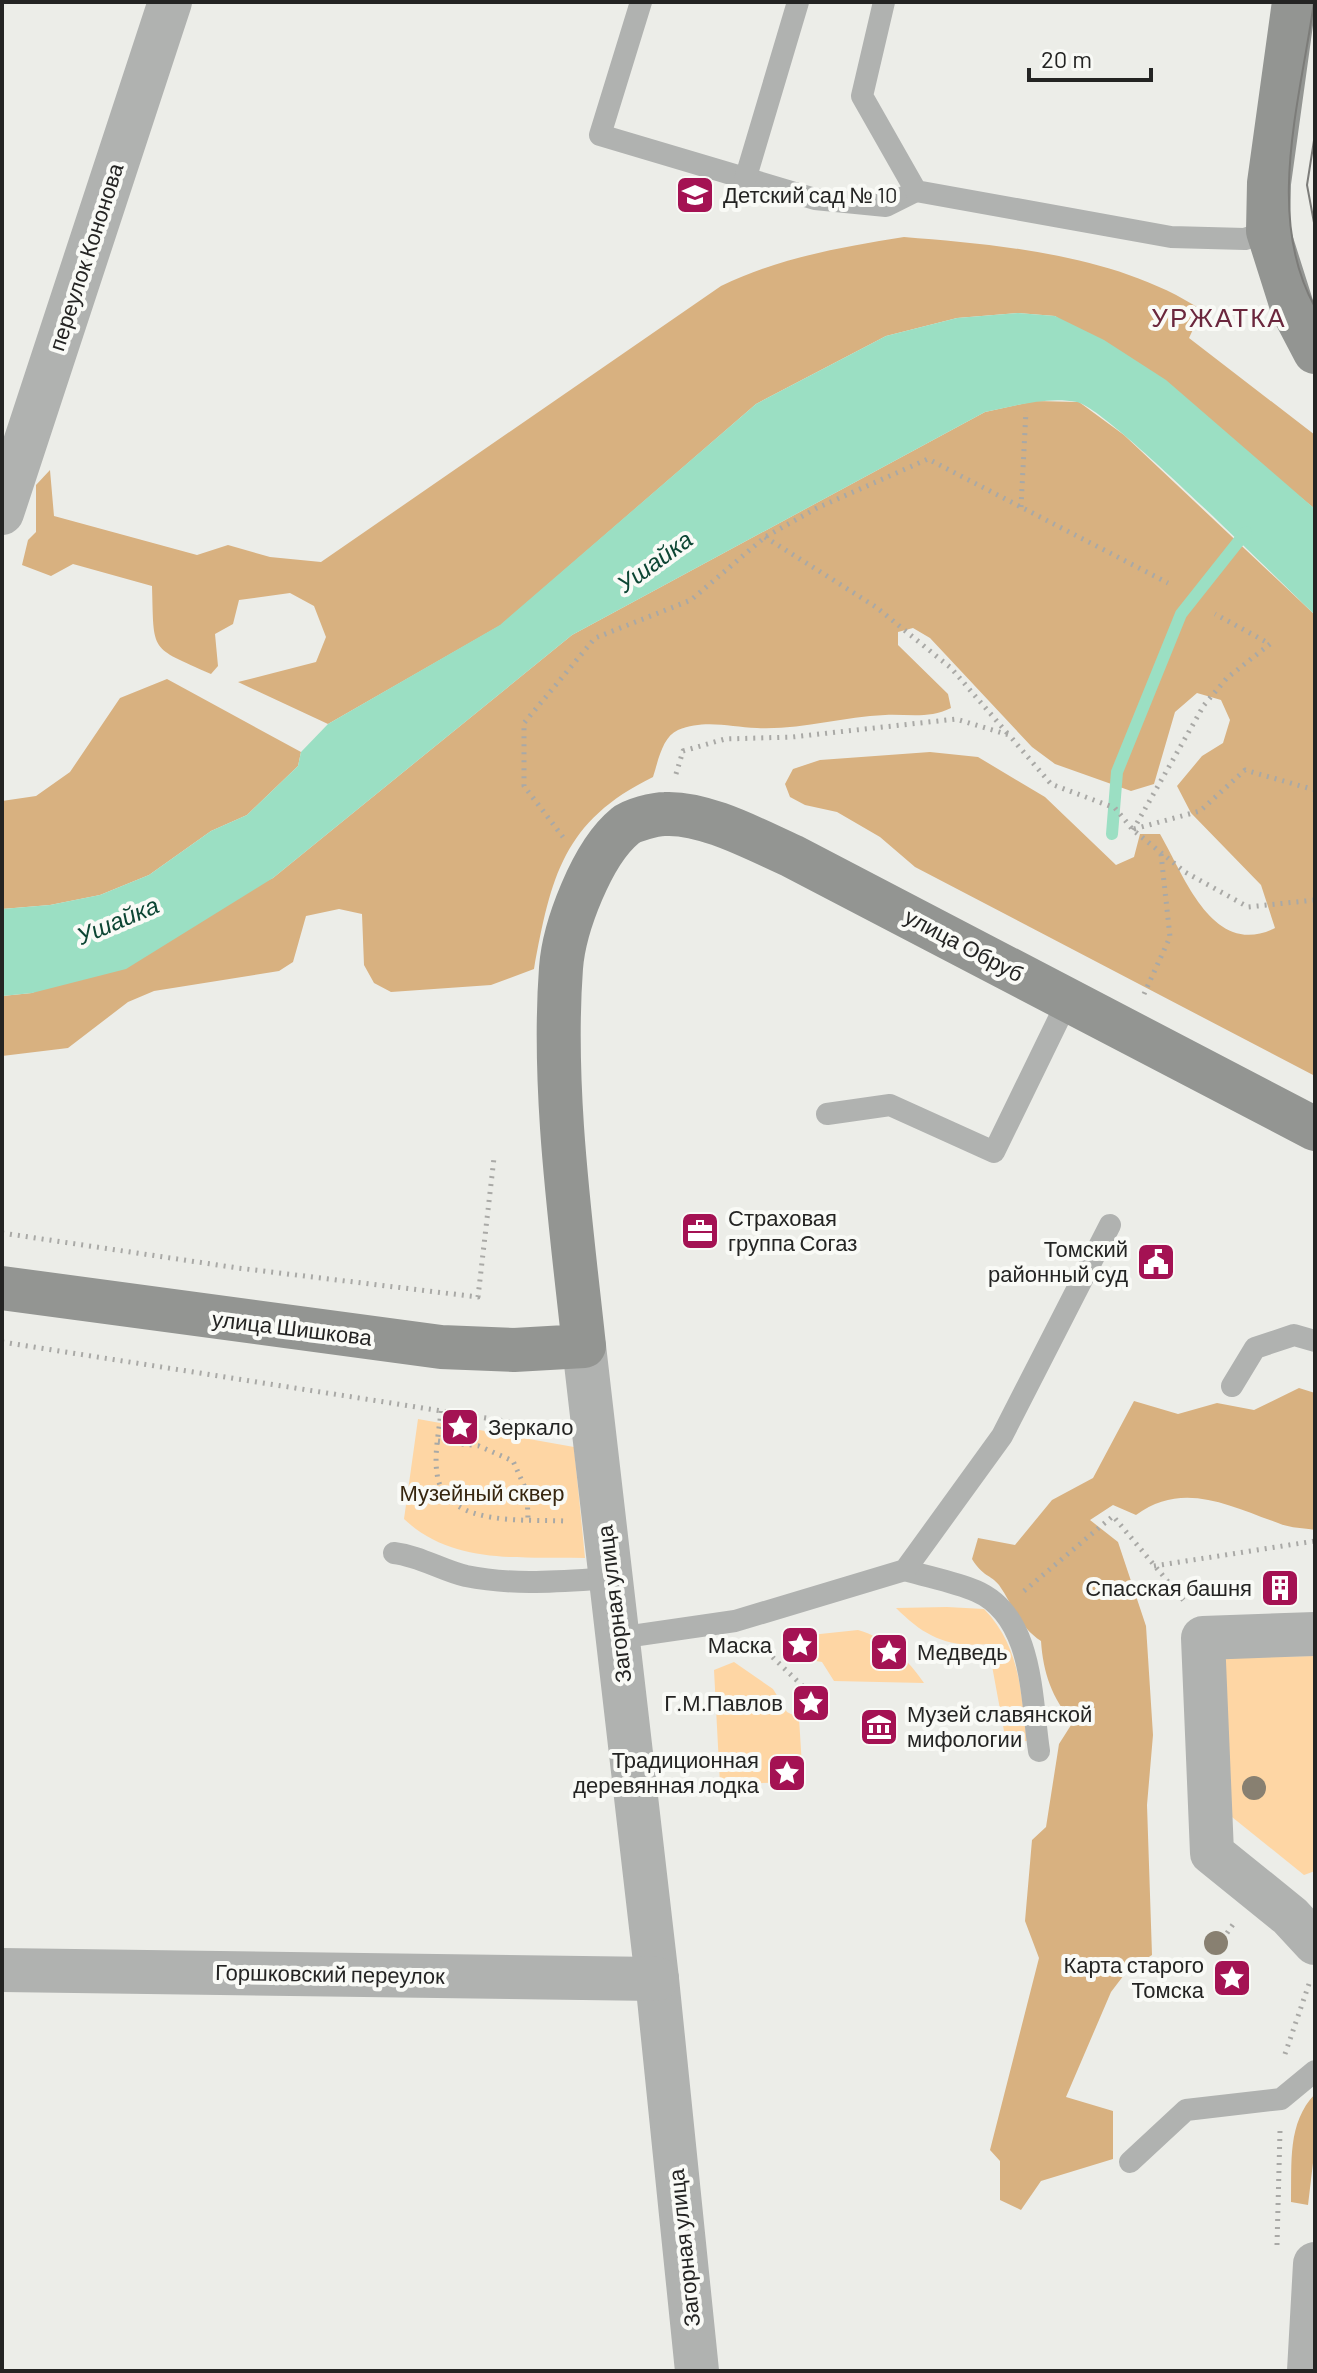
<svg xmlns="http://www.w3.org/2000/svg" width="1317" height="2373" viewBox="0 0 1317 2373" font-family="Barlow,sans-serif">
	<rect width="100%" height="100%" fill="#ecede8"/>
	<g fill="#fed6a4">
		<path d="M 418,1419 L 574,1447 L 585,1558 C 521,1556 454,1566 404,1519 Z"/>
		<path d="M 947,1607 L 984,1609 C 1020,1646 1021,1692 1027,1741 L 1006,1742 L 988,1644 C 947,1648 924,1636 896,1608 Z"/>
		<path d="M 858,1630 C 884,1637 909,1660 924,1683 L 834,1681 L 822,1662 L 810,1660 L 791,1645 L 801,1636 Z"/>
		<polygon points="1315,1656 1315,1871 1304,1875 1227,1813 1225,1658"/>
		<polygon points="734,1662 773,1689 787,1712 799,1718 803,1782 720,1784 714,1670"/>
	</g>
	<g fill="#d8b180">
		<path d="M 904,237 C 1003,245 1117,255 1202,310 L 1189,338 L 1315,435 L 1315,509 L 1249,455 L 1055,316 L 1018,313 L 957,318 L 886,336 L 756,404 L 501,625 L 328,724 L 238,682 L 316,662 L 326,637 L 314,606 L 290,593 L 239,600 L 233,624 L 215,634 L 218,666 L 211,674 C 149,646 154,654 152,586 L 73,564 L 51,576 L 22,565 L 28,540 L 36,532 L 36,485 L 50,470 L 54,516 L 197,555 L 228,545 L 270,557 L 321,562 L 721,286 C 779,258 841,247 904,237 Z"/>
		<path d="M 1035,401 L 1079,402 L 1124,435 L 1315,615 L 1315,1076 L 915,867 L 880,837 L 837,812 L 805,805 L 790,797 L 785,784 L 793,769 L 820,760 L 930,752 L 978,757 L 1045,797 L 1116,865 L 1134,857 L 1140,834 L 1160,834 C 1185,877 1213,959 1275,928 L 1261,885 L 1191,813 L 1177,786 L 1202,756 L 1223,743 L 1230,720 L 1221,700 L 1197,693 L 1175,712 L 1154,784 L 1131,791 L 1055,764 L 1032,747 L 930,638 L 913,628 L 898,632 L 898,645 L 948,694 L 951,708 C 929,719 909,714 885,715 C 842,717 800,730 757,728 C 730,727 705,719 678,730 C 662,737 658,762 653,777 C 563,821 551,877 534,969 L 491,985 L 391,992 L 374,983 L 364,965 L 362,914 L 339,909 L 306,916 L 293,962 L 279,971 L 154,991 L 128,1002 L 68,1048 L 2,1056 L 2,996 L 32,993 L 273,878 L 572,635 L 985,412 Z"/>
		<polygon points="167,679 301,752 298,766 247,815 211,831 149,875 100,895 50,905 2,909 2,801 36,796 70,772 120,698"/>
		<path d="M 1299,1388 L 1315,1393 L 1315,1530 C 1303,1528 1289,1528 1278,1523 C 1230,1506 1183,1480 1136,1515 L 1113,1505 L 1090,1520 L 1118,1542 L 1146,1626 L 1153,1735 L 1147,1805 L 1152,1955 L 1127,1971 L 1111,1992 L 1066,2097 L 1113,2111 L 1113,2159 L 1041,2181 L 1021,2210 L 1000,2200 L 1000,2161 L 990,2150 L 1039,1958 L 1025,1921 L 1032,1840 L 1046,1827 L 1059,1744 L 1073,1722 C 1052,1699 1043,1672 1041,1641 C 1020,1628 1013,1605 999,1585 C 991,1575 982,1576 972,1559 L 978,1538 L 1015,1545 L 1052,1500 L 1093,1478 L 1134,1401 L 1178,1414 L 1217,1403 L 1254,1410 Z"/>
		<path d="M 1315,2094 L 1315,2146 L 1308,2205 L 1291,2202 C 1292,2163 1287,2123 1315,2094 Z"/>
	</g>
	<path fill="#9bdfc3" d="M 1018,313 L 1055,316 L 1104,340 L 1166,380 L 1315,509 L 1315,615 C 1280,582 1107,408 1077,402 C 1047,396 1015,406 985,412 L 572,635 L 273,878 L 126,969 L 32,993 L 2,996 L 2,909 L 50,905 L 100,895 L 149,875 L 211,831 L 247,815 L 298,766 L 301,752 L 328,724 L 500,625 L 756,404 L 886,336 L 957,318 Z"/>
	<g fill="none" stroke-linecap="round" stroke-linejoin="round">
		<polyline stroke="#9bdfc3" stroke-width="12" points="1112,834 1117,772 1181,614 1246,532"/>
		<g stroke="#a9a9a6" stroke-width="5" stroke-dasharray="2 6" stroke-linecap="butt">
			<polyline points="1021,507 1026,411"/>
			<polyline points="765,537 876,607 951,668 1008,734"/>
			<polyline points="676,774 683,751 725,739 792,737 956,719 1009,735 1051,784 1115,808 1133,830 1185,872 1248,907 1315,900"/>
			<polyline points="1134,829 1200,811 1245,770 1315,790"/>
			<polyline points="1133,830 1204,705 1227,678 1270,644 1215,614"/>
			<polyline points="563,837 524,786 524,723 595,638 691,600 765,537 817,508 928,459 1168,583"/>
			<polyline points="1144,994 1170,937 1161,854"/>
			<polyline points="2,1233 238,1268 478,1297 494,1158"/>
			<polyline points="2,1342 550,1428"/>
			<path d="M 441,1411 C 439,1433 433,1457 438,1479 C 450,1527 526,1519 564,1521"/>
			<polyline points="438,1441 479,1446 513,1461 527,1492 528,1519"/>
			<polyline points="1154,1566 1315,1541"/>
			<polyline points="1024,1591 1113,1516 1185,1602"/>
			<polyline points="761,1646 815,1698"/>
			<polyline points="1227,1933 1234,1923"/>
			<polyline points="1285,2054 1309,1984"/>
			<polyline points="1277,2245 1280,2131"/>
		</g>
		<g stroke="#b0b2b0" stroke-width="22">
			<polyline points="641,2 600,135 815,199 886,206 916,191"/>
			<polyline points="884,2 862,96 916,191 1171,237 1245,239 1268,231"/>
			<polyline points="745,180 798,2"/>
			<polyline points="827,1114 890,1105 994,1152 1068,1000"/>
			<polyline points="1232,1386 1255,1348 1294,1335 1315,1341"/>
			<path d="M 394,1553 C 420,1556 441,1570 466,1576 C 515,1586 562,1581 611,1578"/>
			<path d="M 905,1570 C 928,1577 954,1582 976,1591 C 1034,1616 1031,1699 1039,1751"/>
			<polyline points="618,1638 735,1621 905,1570 1002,1436 1110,1225"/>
			<polyline points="1130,2162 1186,2110 1281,2099 1315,2071"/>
		</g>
		<g stroke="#b0b2b0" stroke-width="44">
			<polyline points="2,513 170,2"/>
			<polyline points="584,1346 657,1979 697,2371"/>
			<polyline points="1315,1634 1203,1638 1212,1853 1290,1916 1315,1943"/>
			<polyline points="2,1970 657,1979"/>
			<polyline points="1309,2371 1315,2264"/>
		</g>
		<g stroke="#939592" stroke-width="44">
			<polyline points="1294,2 1269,183 1268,231 1293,310 1315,352"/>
			<path d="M 2,1288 L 441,1347 L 514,1350 L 584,1346 C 571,1224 552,1091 561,968 C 564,927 592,853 625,826 C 632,820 655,814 665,814 C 705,812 756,840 792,856 L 1315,1129"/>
		</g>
		<g stroke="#7c7c79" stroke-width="2">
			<path d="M 1314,2 C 1301,97 1264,216 1315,307"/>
			<polyline points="1315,134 1307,185 1315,228"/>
		</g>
	</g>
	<g fill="#888071">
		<circle cx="1254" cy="1788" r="12"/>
		<circle cx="1216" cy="1943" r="12"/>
	</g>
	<defs>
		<symbol id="school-square" viewBox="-11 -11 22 22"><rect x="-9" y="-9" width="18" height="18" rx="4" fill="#a41253" stroke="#f9faf6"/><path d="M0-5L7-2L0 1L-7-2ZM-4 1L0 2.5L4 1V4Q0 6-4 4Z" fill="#fff"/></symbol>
		<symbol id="office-square" viewBox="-11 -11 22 22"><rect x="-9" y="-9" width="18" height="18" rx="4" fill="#a41253" stroke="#f9faf6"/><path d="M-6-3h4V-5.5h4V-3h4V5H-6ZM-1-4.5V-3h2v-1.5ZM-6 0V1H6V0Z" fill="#fff"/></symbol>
		<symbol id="civic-square" viewBox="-11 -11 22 22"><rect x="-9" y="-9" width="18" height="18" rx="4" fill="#a41253" stroke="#f9faf6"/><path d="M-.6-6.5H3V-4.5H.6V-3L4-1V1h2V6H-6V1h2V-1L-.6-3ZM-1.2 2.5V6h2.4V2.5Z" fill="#fff"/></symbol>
		<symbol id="sight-square" viewBox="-11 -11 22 22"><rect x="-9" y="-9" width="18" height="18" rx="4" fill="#a41253" stroke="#f9faf6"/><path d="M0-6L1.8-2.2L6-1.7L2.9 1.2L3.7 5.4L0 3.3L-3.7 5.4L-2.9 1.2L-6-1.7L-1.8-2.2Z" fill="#fff"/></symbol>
		<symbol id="building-square" viewBox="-11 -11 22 22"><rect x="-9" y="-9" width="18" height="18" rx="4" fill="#a41253" stroke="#f9faf6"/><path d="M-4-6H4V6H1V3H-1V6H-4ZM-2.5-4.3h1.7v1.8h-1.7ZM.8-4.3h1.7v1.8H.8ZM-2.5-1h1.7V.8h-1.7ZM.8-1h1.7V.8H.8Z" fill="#fff"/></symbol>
		<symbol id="museum-square" viewBox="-11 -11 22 22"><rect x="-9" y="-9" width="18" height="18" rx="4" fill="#a41253" stroke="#f9faf6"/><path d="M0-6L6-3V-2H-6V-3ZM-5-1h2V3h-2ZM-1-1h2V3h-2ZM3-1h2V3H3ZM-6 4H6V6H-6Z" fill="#fff"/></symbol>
	</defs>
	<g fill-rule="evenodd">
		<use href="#school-square" x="673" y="173" width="44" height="44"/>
		<use href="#office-square" x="678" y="1209" width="44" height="44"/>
		<use href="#civic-square" x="1134" y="1240" width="44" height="44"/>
		<use href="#sight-square" x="438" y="1405" width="44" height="44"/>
		<use href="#building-square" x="1258" y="1566" width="44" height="44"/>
		<use href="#sight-square" x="778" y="1623" width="44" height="44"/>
		<use href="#sight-square" x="867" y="1630" width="44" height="44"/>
		<use href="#sight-square" x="789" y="1681" width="44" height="44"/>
		<use href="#museum-square" x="857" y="1705" width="44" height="44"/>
		<use href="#sight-square" x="765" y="1751" width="44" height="44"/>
		<use href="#sight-square" x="1210" y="1956" width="44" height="44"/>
	</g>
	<g text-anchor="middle" stroke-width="8" stroke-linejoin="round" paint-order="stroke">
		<g font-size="22" fill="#242423" stroke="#f9faf6" text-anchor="end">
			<text x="723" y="203" text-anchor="start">Детский сад № 10</text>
			<text x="728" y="1226" text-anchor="start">Страховая<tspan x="728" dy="25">группа Согаз</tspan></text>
			<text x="1128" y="1257">Томский<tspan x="1128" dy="25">районный суд</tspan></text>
			<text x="488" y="1435" text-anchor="start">Зеркало</text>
			<text x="1252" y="1596">Спасская башня</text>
			<text x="772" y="1653">Маска</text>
			<text x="917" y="1660" text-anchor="start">Медведь</text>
			<text x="783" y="1711">Г.М.Павлов</text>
			<text x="907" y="1722" text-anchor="start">Музей славянской<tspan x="907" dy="25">мифологии</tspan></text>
			<text x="759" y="1768">Традиционная<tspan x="759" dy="25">деревянная лодка</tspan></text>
			<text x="1204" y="1973">Карта старого<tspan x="1204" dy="25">Томска</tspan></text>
		</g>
		<g font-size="22" fill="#242423" stroke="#f9faf6">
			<text transform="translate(86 257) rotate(-72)" y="8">переулок Кононова</text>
			<text transform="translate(964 945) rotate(28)" y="8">улица Обруб</text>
			<text transform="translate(292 1328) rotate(7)" y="8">улица Шишкова</text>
			<text transform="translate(614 1604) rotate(-97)" y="8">Загорная улица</text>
			<text transform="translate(330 1974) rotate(1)" y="8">Горшковский переулок</text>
			<text transform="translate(684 2248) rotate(-96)" y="8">Загорная улица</text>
		</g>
		<g font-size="22" fill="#37260f" stroke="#f9faf6">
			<text x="482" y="1501">Музейный сквер</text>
		</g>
		<g font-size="24" font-style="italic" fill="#0c4533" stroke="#f9faf6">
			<text transform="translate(655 562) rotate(-36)" y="8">Ушайка</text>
			<text transform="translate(118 921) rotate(-23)" y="8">Ушайка</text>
		</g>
		<g font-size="26" letter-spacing="2" fill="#6b273d" stroke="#f9faf6">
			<text x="1219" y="327">УРЖАТКА</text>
		</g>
	</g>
	<rect width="1317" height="2373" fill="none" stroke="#242423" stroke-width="8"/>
	<path d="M1029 68v12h122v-12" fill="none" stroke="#242423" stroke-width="4"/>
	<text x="1041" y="68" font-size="24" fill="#242423" stroke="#f9faf6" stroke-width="6" paint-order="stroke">20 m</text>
</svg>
